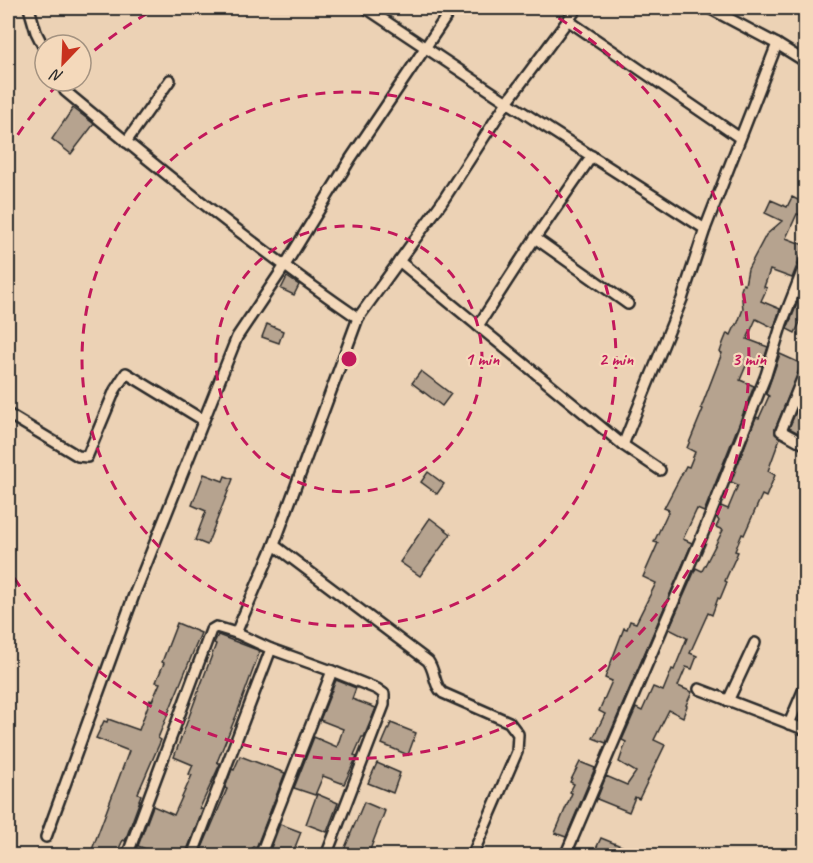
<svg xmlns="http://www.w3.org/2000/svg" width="813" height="863" viewBox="0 0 813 863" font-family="Caveat,sans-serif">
	<rect width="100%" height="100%" fill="#ecd2b5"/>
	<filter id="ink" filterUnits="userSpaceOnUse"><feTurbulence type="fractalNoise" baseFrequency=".0167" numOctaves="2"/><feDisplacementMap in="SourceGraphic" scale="12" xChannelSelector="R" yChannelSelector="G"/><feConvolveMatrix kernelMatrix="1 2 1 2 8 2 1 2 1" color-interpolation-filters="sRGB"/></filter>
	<g filter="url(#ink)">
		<g fill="#b6a38f" stroke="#2b2b2b" stroke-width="1.5">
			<polygon points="73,108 94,124 71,154 52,139"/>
			<polygon points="792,197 806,204 806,217 797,214 786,238 804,245 800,258 792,278 770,270 764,287 767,288 761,301 780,309 774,328 756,319 747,339 768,347 762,366 748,361 740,380 754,386 704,512 697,509 683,539 692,543 606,743 593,738 605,714 599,711 612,681 605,678 624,628 627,629 630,621 636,623 656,583 643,577 658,543 654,542 669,510 664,508 686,466 689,467 695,452 687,448 703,409 701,408 722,353 720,352 723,343 727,333 731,335 736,324 737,325 743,309 741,290 743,284 745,285 748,269 766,235 782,221 765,213 771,200 787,207"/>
			<polygon points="287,277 299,285 294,295 281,289"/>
			<polygon points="806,282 806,309 795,333 787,329"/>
			<polygon points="267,324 283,331 279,343 262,337"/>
			<polygon points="780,354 802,364 775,429 775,434 780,438 768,471 775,475 766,497 762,495 744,535 742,534 735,551 738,552 725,581 727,582 720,599 718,598 712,615 708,613 690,653 697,656 692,669 686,667 678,686 692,692 686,705 687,706 683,717 669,710 654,740 665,745 639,799 635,797 629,812 597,799 606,776 627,785 636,772 619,762 626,742 622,740 636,708 642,711 653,687 663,691 672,669 674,670 687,638 669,629 696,568 702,571 723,530 716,527 719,521 717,518 721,506 728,509 738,485 731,482 756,417 759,418 769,396 766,394"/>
			<polygon points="421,371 451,394 442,406 412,383"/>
			<polygon points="806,388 806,437 789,428"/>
			<polygon points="428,472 444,484 437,494 421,482"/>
			<polygon points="204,474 223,481 225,476 233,479 207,545 195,540 206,511 192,505"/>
			<polygon points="430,518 451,534 420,576 400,562"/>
			<polygon points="177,623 201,633 158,738 161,740 138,793 141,795 139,800 140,800 125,841 123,840 116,855 90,855 129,751 96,738 104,721 107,722 108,719 139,730 150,700 152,701 160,683 156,682 164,663 162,662"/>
			<polygon points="218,635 260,651 236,716 217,762 220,764 200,808 203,810 185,855 158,855 159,854 138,846 153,806 174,815 192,775 189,774 193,765 174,757 216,644 214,643"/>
			<polygon points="336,680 356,688 352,699 376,708 364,737 362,737 354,755 357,756 344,784 323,776 315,795 294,788 314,737 337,747 343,729 320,720"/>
			<polygon points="391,723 416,733 408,755 382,744"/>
			<polygon points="240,756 285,773 256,848 253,847 249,855 199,855 227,789 225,788 232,769 234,770"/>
			<polygon points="580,762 595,768 566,837 555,833 572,793 570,792 574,784 570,782"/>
			<polygon points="377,763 400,773 393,793 368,783"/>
			<polygon points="317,794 338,803 327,832 306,824"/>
			<polygon points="364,802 385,811 368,855 358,855 344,850"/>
			<polygon points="280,824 301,832 292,855 276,855 269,853"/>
			<polygon points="601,838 626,848 623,855 593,855"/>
		</g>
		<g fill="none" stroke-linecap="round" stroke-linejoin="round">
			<defs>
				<g id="street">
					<polyline points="29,8 36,32 45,50"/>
					<polyline points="366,8 507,102 705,229"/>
					<polyline points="709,8 777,44 806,62"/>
					<polyline points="569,21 740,138"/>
					<path d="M 60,81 L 65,91 C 160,170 256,248 358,318"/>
					<polyline points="126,142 170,80"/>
					<polyline points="592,156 535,238 628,304"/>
					<polyline points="399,261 623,445 660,470"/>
					<polyline points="478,326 535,238"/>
					<polyline points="806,369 781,431 806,445"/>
					<polyline points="8,414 78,456 87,457 115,390 126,373 203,420"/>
					<polyline points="623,445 682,299 705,229 777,44"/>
					<path d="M 274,545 L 428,661 C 436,672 433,685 443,693 L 509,722 L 518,734 L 517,752 L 472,856"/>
					<polyline points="236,633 274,545 358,318 442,202 507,102 577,8"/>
					<polyline points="699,689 806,730"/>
					<polyline points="728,701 755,643"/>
					<polyline points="789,724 806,684"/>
					<polyline points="46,837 134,595 237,337 284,267 351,158 452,8"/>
					<polyline points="127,856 211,630 216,627 236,633 271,649"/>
					<polyline points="192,856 271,649 332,671 260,856"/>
					<polyline points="326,856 384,705 384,694 377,689 332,671"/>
					<polyline points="565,856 704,531 766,375 782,323 806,262"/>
				</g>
			</defs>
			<use href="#street" stroke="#2b2b2b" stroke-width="14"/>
			<use href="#street" stroke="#f4d9bb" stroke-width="9"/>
		</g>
	</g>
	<g fill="none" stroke="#c2185b" stroke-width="3" stroke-dasharray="10 8">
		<circle cx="349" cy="359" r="133"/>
		<circle cx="349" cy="359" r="267"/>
		<path d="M8 150A400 400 0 0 1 61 81M81 62A400 400 0 0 1 155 9M543 9A400 400 0 1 1 8 568"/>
	</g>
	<circle cx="349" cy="359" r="9" fill="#c2185b" stroke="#f4d9bb" stroke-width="3"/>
	<g font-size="18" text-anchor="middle" font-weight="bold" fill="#c2185b" stroke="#f4d9bb" stroke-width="4.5" stroke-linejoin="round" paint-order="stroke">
		<text x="482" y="365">1 min</text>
		<text x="616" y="365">2 min</text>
		<text x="749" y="365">3 min</text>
	</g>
	<rect width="813" height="863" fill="none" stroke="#f4d9bb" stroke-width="30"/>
	<rect x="15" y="15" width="783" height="833" fill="none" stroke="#2b2b2b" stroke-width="2" filter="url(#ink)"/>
	<g transform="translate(63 63) rotate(203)"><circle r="28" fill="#f4d9bb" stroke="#a49381" stroke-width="1.5"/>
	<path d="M0-4.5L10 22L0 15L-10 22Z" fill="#c8321e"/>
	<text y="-9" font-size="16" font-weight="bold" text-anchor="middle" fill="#2b2b2b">N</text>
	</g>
</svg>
